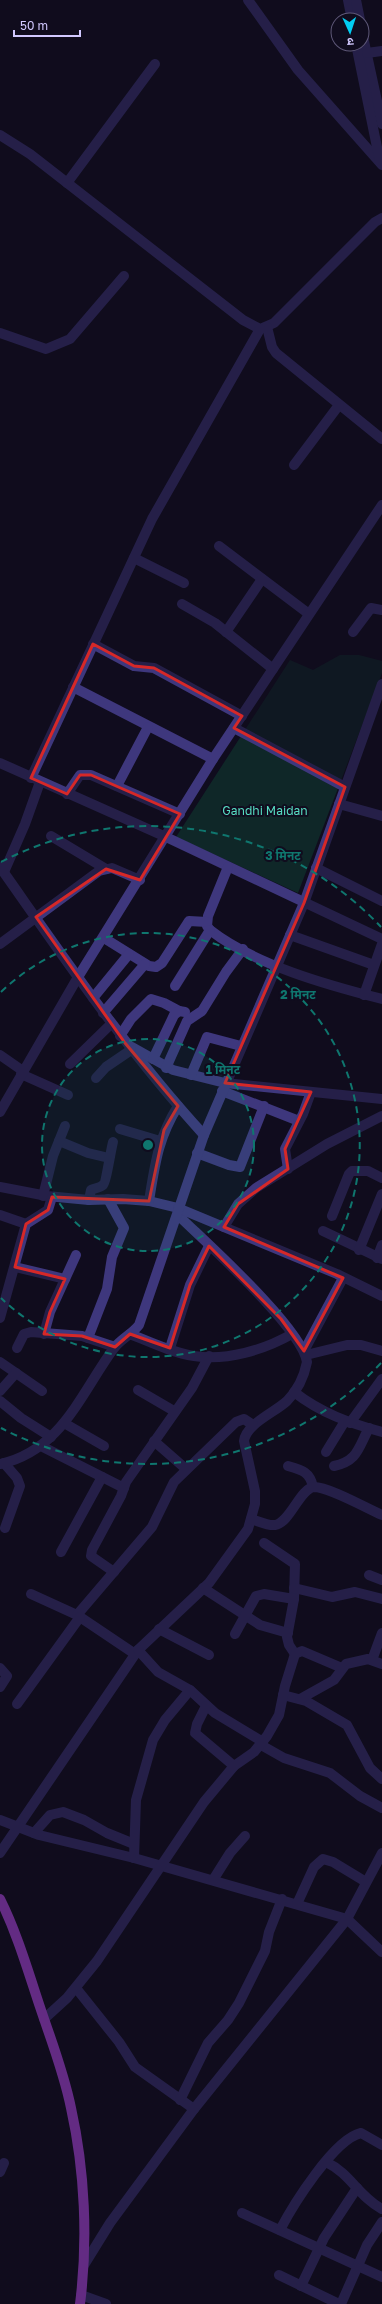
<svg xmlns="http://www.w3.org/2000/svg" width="382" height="2304" viewBox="0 0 382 2304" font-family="'Golos Text','Noto Sans Devanagari',sans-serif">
	<rect width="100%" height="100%" fill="#100c1e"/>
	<polygon fill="#0f2728" points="340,655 359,655 382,661 382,673 298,893 176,837 290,660 313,670"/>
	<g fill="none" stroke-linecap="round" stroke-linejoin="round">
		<g stroke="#3e377d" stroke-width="10">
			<polyline points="248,0 298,70 382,165"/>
			<polyline points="348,0 352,20"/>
			<polyline points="356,0 360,20"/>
			<polyline points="362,32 382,124"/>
			<polyline points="356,44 380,162"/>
			<polyline points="367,53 382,51"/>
			<polyline points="0,135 30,154 243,320 260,329 274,323 375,222 382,218"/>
			<polyline points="67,183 155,64"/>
			<polyline points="267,327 272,347 276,353 382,439"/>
			<polyline points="0,333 46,349 70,339 124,276"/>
			<polyline points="294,465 339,405"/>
			<polyline points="219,546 309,614"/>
			<polyline points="134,558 184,583"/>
			<polyline points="182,604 215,623 273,669"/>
			<polyline points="226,632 262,579"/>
			<polyline points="353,632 371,608 382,610"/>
			<polyline points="93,644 134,666 154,668 242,716"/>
			<polyline points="73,687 213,759"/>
			<polyline points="234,728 345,787"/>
			<polyline points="0,763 166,837 382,939"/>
			<polyline points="31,778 152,519 260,329"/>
			<polyline points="117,786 148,727"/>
			<polyline points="67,794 80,775 91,775 180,814"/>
			<polyline points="339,804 382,816"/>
			<polyline points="51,836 106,869"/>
			<path d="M 0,867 C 65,959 127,1051 204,1135"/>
			<path d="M 228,867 L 208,916 L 207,926 L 210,930 C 255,965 327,985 382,999"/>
			<polyline points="316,868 382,901"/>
			<polyline points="4,872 25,824 40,782"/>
			<polyline points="290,935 374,965"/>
			<polyline points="104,938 149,966 156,967 162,963 189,921 207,922"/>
			<polyline points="0,944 99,871 112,868 140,880"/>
			<polyline points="175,986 210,930"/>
			<polyline points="364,995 382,944"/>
			<polyline points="93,998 129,954"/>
			<polyline points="103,1013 145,964"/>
			<polyline points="120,1036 131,1019 151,999 164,1003 179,1011"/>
			<polyline points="132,1047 173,1070 225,1083 382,1099"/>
			<polyline points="0,1055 23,1071"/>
			<polyline points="153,1059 174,1015 179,1011 185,1012"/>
			<polyline points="70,1064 111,1024"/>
			<polyline points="166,1068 187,1021 202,1011 226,972 243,949"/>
			<polyline points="21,1074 68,1095"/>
			<polyline points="191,1075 207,1037 241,1046"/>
			<polyline points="96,1078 106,1067 131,1050"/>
			<polyline points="222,1091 299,1121"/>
			<polyline points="0,1112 78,977 213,759 382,505"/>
			<polyline points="120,1129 160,1141"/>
			<polyline points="59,1141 88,1153 109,1158"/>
			<polyline points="197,1153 229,1165 240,1167 264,1106"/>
			<polyline points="288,1169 285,1149 303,1114 311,1092"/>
			<path d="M 0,1187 L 47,1196 L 89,1200 L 123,1199 L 149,1201 L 178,1208 L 183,1220 C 211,1247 302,1329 307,1362 C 304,1377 297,1391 287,1401 C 274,1413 246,1424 244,1441 L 255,1491 L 255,1504 L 248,1529 L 209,1583 L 138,1650 L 0,1853"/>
			<polyline points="43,1196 53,1156 65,1126"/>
			<path d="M 89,1200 L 91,1190 C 95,1188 100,1188 103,1185 C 106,1183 111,1149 113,1142"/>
			<path d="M 149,1201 C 155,1164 158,1138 178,1106"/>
			<polyline points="178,1208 337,1274 382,1296"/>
			<polyline points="0,1215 26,1224"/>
			<polyline points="332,1216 349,1174 352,1171 368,1171 382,1178"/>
			<polyline points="224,1227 238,1204 256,1188 327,1144 382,1116"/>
			<polyline points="323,1231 382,1259"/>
			<polyline points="359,1250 382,1194"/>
			<polyline points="377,1258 382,1245"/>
			<polyline points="15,1267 65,1279"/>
			<polyline points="0,1318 26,1224 48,1210 52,1197"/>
			<polyline points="44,1334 50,1312 76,1255"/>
			<path d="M 130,1334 C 150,1342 173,1353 194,1356 C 227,1361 264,1350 292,1334"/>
			<polyline points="88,1338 107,1289 112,1257 124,1228 108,1199"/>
			<polyline points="17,1348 24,1334 31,1332 82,1336 115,1347"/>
			<polyline points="170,1348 190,1285 209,1246"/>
			<polyline points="304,1351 343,1278"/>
			<polyline points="306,1355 347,1345 361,1345 382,1351"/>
			<polyline points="0,1362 42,1391"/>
			<polyline points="138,1390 174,1411"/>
			<polyline points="0,1391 16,1373"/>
			<path d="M 294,1392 C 321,1413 349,1423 382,1432"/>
			<polyline points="0,1401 21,1418 51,1437"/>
			<polyline points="64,1423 104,1446"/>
			<polyline points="350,1423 382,1379"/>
			<polyline points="154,1441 186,1469"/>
			<polyline points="41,1446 124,1488"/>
			<polyline points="326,1452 345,1421"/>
			<polyline points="4,1463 17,1478 20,1486 5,1528"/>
			<path d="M 0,1464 C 61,1451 81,1393 114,1348 C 121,1339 132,1334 139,1325 L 204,1135 L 304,903 L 382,684"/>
			<path d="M 288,1466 C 302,1470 310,1472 313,1487"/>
			<path d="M 334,1466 C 358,1461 358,1448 369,1428"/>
			<path d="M 251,1519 C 258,1521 268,1526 275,1525 C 290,1523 300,1488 314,1487 C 329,1487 366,1508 382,1515"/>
			<polyline points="264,1543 295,1564 294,1599 287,1637 289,1645 295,1654"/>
			<polyline points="61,1552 102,1477"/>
			<polyline points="114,1572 91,1556 92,1550 121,1496 126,1482 192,1388 209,1356"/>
			<polyline points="369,1575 382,1580"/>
			<polyline points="203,1588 260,1625 288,1633"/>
			<polyline points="294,1588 332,1597 355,1592 382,1599"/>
			<polyline points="31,1594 77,1615 135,1654"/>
			<polyline points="77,1615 152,1527 174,1482 236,1422 244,1419 253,1425"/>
			<polyline points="159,1629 209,1655"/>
			<polyline points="235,1634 256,1596 264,1594 294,1599"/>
			<polyline points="138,1650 158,1672 190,1690 215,1713 263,1742"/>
			<polyline points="372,1660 382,1633"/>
			<polyline points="0,1668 7,1676 0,1687"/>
			<polyline points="283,1695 306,1701 347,1725 370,1768 382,1779"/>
			<polyline points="300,1699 334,1680 346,1664 368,1659 382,1664"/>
			<polyline points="17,1704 80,1617"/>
			<polyline points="206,1706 197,1724 195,1733 234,1766"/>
			<polyline points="261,1745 284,1758 330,1773 360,1796 382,1808"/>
			<polyline points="0,1820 39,1835 134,1858 347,1919 382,1952"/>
			<polyline points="34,1833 50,1815 63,1812 84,1820 107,1833 134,1844"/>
			<polyline points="134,1858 136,1800 153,1740 165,1720 190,1690"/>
			<polyline points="213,1880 230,1853 245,1836"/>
			<polyline points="297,1904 314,1867 323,1859 333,1862 366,1882"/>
			<polyline points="76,1988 119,2042 135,2067 194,2109"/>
			<polyline points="44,2019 67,1998 97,1961 204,1802 234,1766 254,1752 267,1736 279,1715 285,1686 295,1654 302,1651 342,1668"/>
			<polyline points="180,2100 208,2043 228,2020 239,2003 265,1951 269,1932 282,1899"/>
			<path d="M 326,2162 C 351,2174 358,2196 382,2209"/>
			<polyline points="0,2172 4,2163"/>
			<polyline points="242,2213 382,2277"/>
			<path d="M 280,2230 C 293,2205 334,2139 361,2133 L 382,2145"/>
			<polyline points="84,2265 110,2223 194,2109 347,1919 382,1853"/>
			<polyline points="279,2275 339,2304"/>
			<polyline points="301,2286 324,2238 357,2188"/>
			<polyline points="81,2295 106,2304"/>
			<polyline points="341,2304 367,2245 382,2222"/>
		</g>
		<path stroke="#c751fe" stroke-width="10" d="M 0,1899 C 17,1933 28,1971 40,2007 C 51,2040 64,2073 71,2108 C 85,2171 88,2241 80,2304"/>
	</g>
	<path d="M0 0H382V2304H0ZM 93,644 L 134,666 L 154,668 L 242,716 L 234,728 L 345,787 L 304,903 L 225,1083 L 311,1092 L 285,1149 L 288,1169 L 238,1204 L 224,1227 L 343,1278 L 304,1351 L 281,1319 L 209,1246 L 190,1285 L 170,1348 L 130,1334 L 115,1347 L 82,1336 L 44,1334 L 50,1312 L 65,1279 L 15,1267 L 26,1224 L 48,1210 L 52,1197 L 149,1201 L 164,1130 L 178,1106 L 125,1043 L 36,917 L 106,869 L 140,880 L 180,814 L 91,775 L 80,775 L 67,794 L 31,778 Z" fill="#100c1e" fill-opacity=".55" fill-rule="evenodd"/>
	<path fill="none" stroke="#d62828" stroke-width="3" stroke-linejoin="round" d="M 93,644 L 134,666 L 154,668 L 242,716 L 234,728 L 345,787 L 304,903 L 225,1083 L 311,1092 L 285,1149 L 288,1169 L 238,1204 L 224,1227 L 343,1278 L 304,1351 L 281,1319 L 209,1246 L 190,1285 L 170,1348 L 130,1334 L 115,1347 L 82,1336 L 44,1334 L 50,1312 L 65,1279 L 15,1267 L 26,1224 L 48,1210 L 52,1197 L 149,1201 L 164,1130 L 178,1106 L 125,1043 L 36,917 L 106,869 L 140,880 L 180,814 L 91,775 L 80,775 L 67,794 L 31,778 Z"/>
	<circle cx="148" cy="1145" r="106" fill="#0f766e" fill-opacity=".12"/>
	<g fill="none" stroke="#0f766e" stroke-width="2" stroke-dasharray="7 5">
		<circle cx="148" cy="1145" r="106"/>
		<path d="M1 992A212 212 0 1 1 1 1298"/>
		<path d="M381 1363A319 319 0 0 1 1 1428M1 862A319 319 0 0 1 381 927"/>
	</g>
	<g text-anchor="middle" stroke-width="4" stroke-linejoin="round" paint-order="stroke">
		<g font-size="12" fill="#57ddc3" stroke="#100c1e">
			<text x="265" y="815">Gandhi Maidan</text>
		</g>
	</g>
	<circle cx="148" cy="1145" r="6" fill="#0f766e" stroke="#100c1e" stroke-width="2"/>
	<g font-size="12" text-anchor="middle" font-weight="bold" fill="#0f766e" stroke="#100c1e" stroke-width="4" stroke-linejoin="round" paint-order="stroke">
		<text x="283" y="860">3 मिनट</text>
		<text x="298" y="999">2 मिनट</text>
		<text x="223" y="1074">1 मिनट</text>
	</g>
	<g transform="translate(350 32) rotate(177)"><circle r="19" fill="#100c1e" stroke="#5e5878"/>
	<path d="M0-3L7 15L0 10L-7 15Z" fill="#02cdf2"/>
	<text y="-6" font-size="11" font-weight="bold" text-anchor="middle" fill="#d2c9ff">उ</text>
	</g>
	<path d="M14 30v6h66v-6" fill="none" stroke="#d2c9ff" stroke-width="2"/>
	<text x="20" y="30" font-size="12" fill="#d2c9ff" stroke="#100c1e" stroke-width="3" paint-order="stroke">50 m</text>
</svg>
